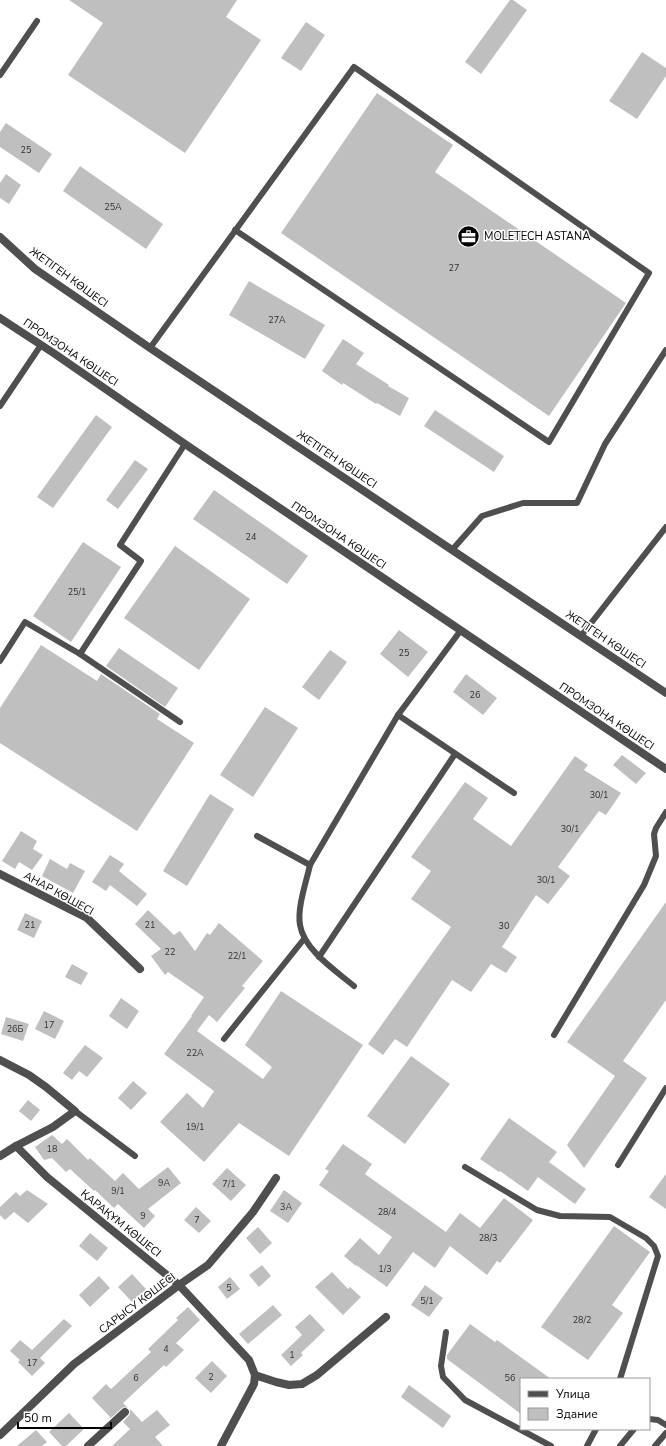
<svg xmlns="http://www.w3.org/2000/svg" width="666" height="1446" viewBox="0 0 666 1446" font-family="'Nunito Sans',sans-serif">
	<rect width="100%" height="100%" fill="#fff"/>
	<g fill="#bfbfbf">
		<polygon points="69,0 237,0 226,17 261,40 185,153 68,75 103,23"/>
		<polygon points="510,0 513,0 527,10 481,74 465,62"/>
		<polygon points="306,22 325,35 301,71 281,58"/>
		<polygon points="642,52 666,68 666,76 637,119 609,101"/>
		<polygon points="377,93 453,145 435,172 626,303 549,416 281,233"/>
		<polygon points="6,123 52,154 39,173 0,147 0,132"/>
		<polygon points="80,166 163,224 146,249 63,191"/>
		<polygon points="6,174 21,185 9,204 0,198 0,183"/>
		<polygon points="249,281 325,325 305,359 229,315"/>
		<polygon points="343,339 364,353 356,364 389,385 388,386 409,398 400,416 377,403 376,404 343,383 342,385 322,371"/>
		<polygon points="435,410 504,456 494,472 424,426"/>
		<polygon points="96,415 112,427 53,508 37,497"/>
		<polygon points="135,460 148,469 118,509 106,500"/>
		<polygon points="214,490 308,556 287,584 193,519"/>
		<polygon points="83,542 121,567 71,642 33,616"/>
		<polygon points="175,546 250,599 199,670 124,618"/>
		<polygon points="399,630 428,652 408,677 380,654"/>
		<polygon points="41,645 97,681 101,674 160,714 157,719 194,743 137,831 0,743 0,708"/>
		<polygon points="119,648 178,688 165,707 106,666"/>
		<polygon points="330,650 347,662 319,700 302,687"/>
		<polygon points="466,674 497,698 483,715 453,692"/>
		<polygon points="265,707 298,728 253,797 220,775"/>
		<polygon points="622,755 646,773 636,784 613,765"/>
		<polygon points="575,756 588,765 584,770 621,793 606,815 599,811 558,867 570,876 548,904 536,895 502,947 517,957 506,973 491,964 471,992 452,980 407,1047 395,1039 383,1055 368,1044 451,927 411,899 431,871 411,857 465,782 488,798 473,819 511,846"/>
		<polygon points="210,794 234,809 187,886 163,871"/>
		<polygon points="21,831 37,841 33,849 43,855 32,870 19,862 15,869 2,861"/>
		<polygon points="110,855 124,864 119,871 147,894 137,906 110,885 106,891 92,882"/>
		<polygon points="50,859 67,869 70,863 85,871 73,893 42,876"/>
		<polygon points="666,902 666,1000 623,1061 647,1078 584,1168 567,1145 615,1076 567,1042"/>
		<polygon points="148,910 174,935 180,931 195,951 207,933 210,935 219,923 263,961 242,986 245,988 217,1022 209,1015 197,1031 263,1079 272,1067 245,1045 281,991 363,1045 289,1156 239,1123 204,1162 160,1122 187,1093 203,1108 214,1091 164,1054 192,1016 191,1016 204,997 168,972 165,975 151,956 161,949 135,924"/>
		<polygon points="25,913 42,921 34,938 17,930"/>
		<polygon points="72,964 88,973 81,985 65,977"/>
		<polygon points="121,998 139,1011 127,1029 109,1016"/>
		<polygon points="44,1011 64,1021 55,1039 35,1029"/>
		<polygon points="6,1017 29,1024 23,1041 1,1034"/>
		<polygon points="85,1045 103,1058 87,1077 79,1071 72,1080 63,1073"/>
		<polygon points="411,1056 450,1084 405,1144 367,1116"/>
		<polygon points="133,1081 147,1093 131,1110 118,1098"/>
		<polygon points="28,1100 40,1110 31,1121 19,1111"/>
		<polygon points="509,1118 557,1152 549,1162 586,1189 575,1204 538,1177 528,1191 500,1171 499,1172 480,1159"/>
		<polygon points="52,1135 62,1144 67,1139 88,1160 90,1158 115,1181 123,1173 139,1189 168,1167 181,1183 148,1209 155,1216 144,1228 118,1204 114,1208 95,1190 94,1191 70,1169 66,1172 52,1158 44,1160 35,1147"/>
		<polygon points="343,1144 372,1164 365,1174 446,1232 460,1213 480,1228 504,1198 533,1220 500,1263 497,1261 487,1275 450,1246 435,1268 413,1252 387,1287 356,1265 356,1266 344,1256 360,1238 379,1255 392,1237 319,1185 329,1171 325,1169"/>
		<polygon points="227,1168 246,1185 231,1201 212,1184"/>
		<polygon points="666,1174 666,1209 649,1197"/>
		<polygon points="27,1190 48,1204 28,1223 14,1212 5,1220 0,1215 0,1207 16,1192 20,1196"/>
		<polygon points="284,1190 302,1203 288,1223 270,1211"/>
		<polygon points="196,1207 211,1221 199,1233 184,1220"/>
		<polygon points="614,1226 650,1252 612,1305 623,1313 588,1360 541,1327"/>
		<polygon points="258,1227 272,1243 260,1254 246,1238"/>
		<polygon points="90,1233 108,1248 97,1261 79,1246"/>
		<polygon points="262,1265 271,1276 259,1287 249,1275"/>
		<polygon points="332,1272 348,1289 350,1287 361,1297 343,1315 315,1287"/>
		<polygon points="132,1274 146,1289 132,1302 118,1287"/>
		<polygon points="99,1276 110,1288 90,1307 79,1295"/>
		<polygon points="230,1277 240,1289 227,1299 218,1287"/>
		<polygon points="425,1285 443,1298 429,1317 411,1305"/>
		<polygon points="273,1305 282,1315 248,1344 239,1334"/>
		<polygon points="188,1307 200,1320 176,1343 184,1350 166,1367 164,1365 123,1403 128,1408 124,1407 122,1408 111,1418 92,1398 106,1384 111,1389 151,1352 148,1349 178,1320 176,1318"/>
		<polygon points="310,1314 325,1330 301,1353 303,1355 291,1366 281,1355 302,1335 295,1327"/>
		<polygon points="64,1319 72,1326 40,1358 45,1363 32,1376 18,1362 20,1360 10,1351 20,1340 32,1350"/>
		<polygon points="470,1324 495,1342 497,1340 551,1379 521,1379 521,1414 447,1359 447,1355"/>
		<polygon points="212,1361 227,1376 211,1393 195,1378"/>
		<polygon points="409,1385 451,1416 443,1428 401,1397"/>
		<polygon points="130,1409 142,1422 157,1410 170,1425 155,1437 163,1446 112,1446 130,1429 123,1422 130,1414"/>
		<polygon points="69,1413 84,1429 66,1446 62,1446 49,1432"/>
		<polygon points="36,1430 47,1442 42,1446 17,1446"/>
	</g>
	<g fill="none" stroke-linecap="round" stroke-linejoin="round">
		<g stroke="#4f4f4f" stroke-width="6">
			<polyline points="0,75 37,21"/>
			<polyline points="150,348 354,67 649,273 549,442 235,230"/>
			<polyline points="0,406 41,345"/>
			<polyline points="452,550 482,516 523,503 577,503 605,444 666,350"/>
			<polyline points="581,636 666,527"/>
			<polyline points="0,661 25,622 80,654"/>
			<polyline points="398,715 514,793"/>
			<polyline points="180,722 80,654 141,561 120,545 185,444"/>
			<polyline points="257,836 310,865 398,715 461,630"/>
			<path d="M 310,865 C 306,883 297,908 300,925 C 304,950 336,971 354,986"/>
			<polyline points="319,957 455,754"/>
			<polyline points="554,1035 644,885 656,856 654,834 656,828 666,812"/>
			<polyline points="224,1039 304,939"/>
			<polyline points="75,1111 135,1156"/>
			<polyline points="618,1165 666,1088"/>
			<polyline points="465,1167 537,1210 560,1216 610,1217 646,1238 654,1246 658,1256 620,1379"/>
			<polyline points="446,1332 441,1366 443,1377 465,1400 551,1446"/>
			<polyline points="649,1419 658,1420 666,1425"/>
			<polyline points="587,1446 596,1429"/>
			<polyline points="620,1446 634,1429"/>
			<polyline points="655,1446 666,1433"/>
		</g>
		<g stroke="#4f4f4f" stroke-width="8">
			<polyline points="0,318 55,354 185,444 666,769"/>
			<polyline points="0,874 87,918 140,969"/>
			<polyline points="0,1060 29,1075 46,1087 75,1111 53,1127 16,1146 0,1156"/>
			<polyline points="16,1146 47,1177 179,1285 249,1360 255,1375"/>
			<polyline points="0,1435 74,1364 179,1285 208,1265 253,1212 276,1178"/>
			<polyline points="88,1446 125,1412"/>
			<polyline points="221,1446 254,1384 255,1375 276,1382 289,1385 302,1384 317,1375 386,1317"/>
		</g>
		<polyline stroke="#4f4f4f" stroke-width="8" points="0,237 35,269 150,348 666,693"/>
	</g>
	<defs>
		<symbol id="office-disc" viewBox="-11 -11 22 22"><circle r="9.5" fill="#000" stroke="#fff"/><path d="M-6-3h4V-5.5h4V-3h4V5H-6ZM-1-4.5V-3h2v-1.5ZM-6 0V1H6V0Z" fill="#fff"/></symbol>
	</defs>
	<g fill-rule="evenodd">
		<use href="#office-disc" x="456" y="224" width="25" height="25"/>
	</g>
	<g text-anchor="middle" stroke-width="3" stroke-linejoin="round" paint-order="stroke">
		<g font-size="9" fill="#303030">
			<text x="26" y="153">25</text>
			<text x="113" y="210">25А</text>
			<text x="454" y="271">27</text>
			<text x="277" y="323">27А</text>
			<text x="251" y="540">24</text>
			<text x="77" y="595">25/1</text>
			<text x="404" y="656">25</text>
			<text x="475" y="698">26</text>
			<text x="599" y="798">30/1</text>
			<text x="570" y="832">30/1</text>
			<text x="546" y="883">30/1</text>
			<text x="30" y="928">21</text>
			<text x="150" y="928">21</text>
			<text x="504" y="929">30</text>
			<text x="170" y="955">22</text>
			<text x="237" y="959">22/1</text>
			<text x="49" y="1028">17</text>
			<text x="15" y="1032">26Б</text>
			<text x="195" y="1056">22А</text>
			<text x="195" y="1130">19/1</text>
			<text x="52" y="1152">18</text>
			<text x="164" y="1186">9А</text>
			<text x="229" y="1187">7/1</text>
			<text x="118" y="1194">9/1</text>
			<text x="286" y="1210">3А</text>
			<text x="387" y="1215">28/4</text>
			<text x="143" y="1219">9</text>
			<text x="197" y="1223">7</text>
			<text x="488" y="1241">28/3</text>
			<text x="385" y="1272">1/3</text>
			<text x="229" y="1291">5</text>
			<text x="427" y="1304">5/1</text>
			<text x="582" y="1323">28/2</text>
			<text x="166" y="1352">4</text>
			<text x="292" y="1358">1</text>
			<text x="32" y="1366">17</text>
			<text x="211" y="1380">2</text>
			<text x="136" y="1381">6</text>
			<text x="510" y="1381">56</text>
		</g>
		<g font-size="11" fill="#000" stroke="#fff" text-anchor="start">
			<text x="484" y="240">MOLETECH ASTANA</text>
		</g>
		<g font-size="11" fill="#000" stroke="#fff">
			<text transform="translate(69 277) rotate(36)" y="4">ЖЕТІГЕН КӨШЕСІ</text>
			<text transform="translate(71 352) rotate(34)" y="4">ПРОМЗОНА КӨШЕСІ</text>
			<text transform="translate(337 459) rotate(34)" y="4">ЖЕТІГЕН КӨШЕСІ</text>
			<text transform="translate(339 535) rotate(34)" y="4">ПРОМЗОНА КӨШЕСІ</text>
			<text transform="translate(606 639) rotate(34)" y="4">ЖЕТІГЕН КӨШЕСІ</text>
			<text transform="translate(607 716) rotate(34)" y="4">ПРОМЗОНА КӨШЕСІ</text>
			<text transform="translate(59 893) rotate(29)" y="4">АНАР КӨШЕСІ</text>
			<text transform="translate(121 1223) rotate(39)" y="4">ҚАРАҚҰМ КӨШЕСІ</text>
			<text transform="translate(137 1303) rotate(-37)" y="4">САРЫСУ КӨШЕСІ</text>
		</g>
	</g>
	<rect x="520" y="1378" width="130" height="52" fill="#ffffff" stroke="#999999"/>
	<rect x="528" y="1391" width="20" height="6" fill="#4f4f4f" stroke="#999999"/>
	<text x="556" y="1398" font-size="12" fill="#000000">Улица</text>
	<rect x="528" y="1408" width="20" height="12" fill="#bfbfbf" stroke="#999999"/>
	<text x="556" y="1418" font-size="12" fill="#000000">Здание</text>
	<path d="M18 1422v6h93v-6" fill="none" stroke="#000000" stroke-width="2"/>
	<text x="24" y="1422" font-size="12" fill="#000000" stroke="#ffffff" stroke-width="3" paint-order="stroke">50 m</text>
</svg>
